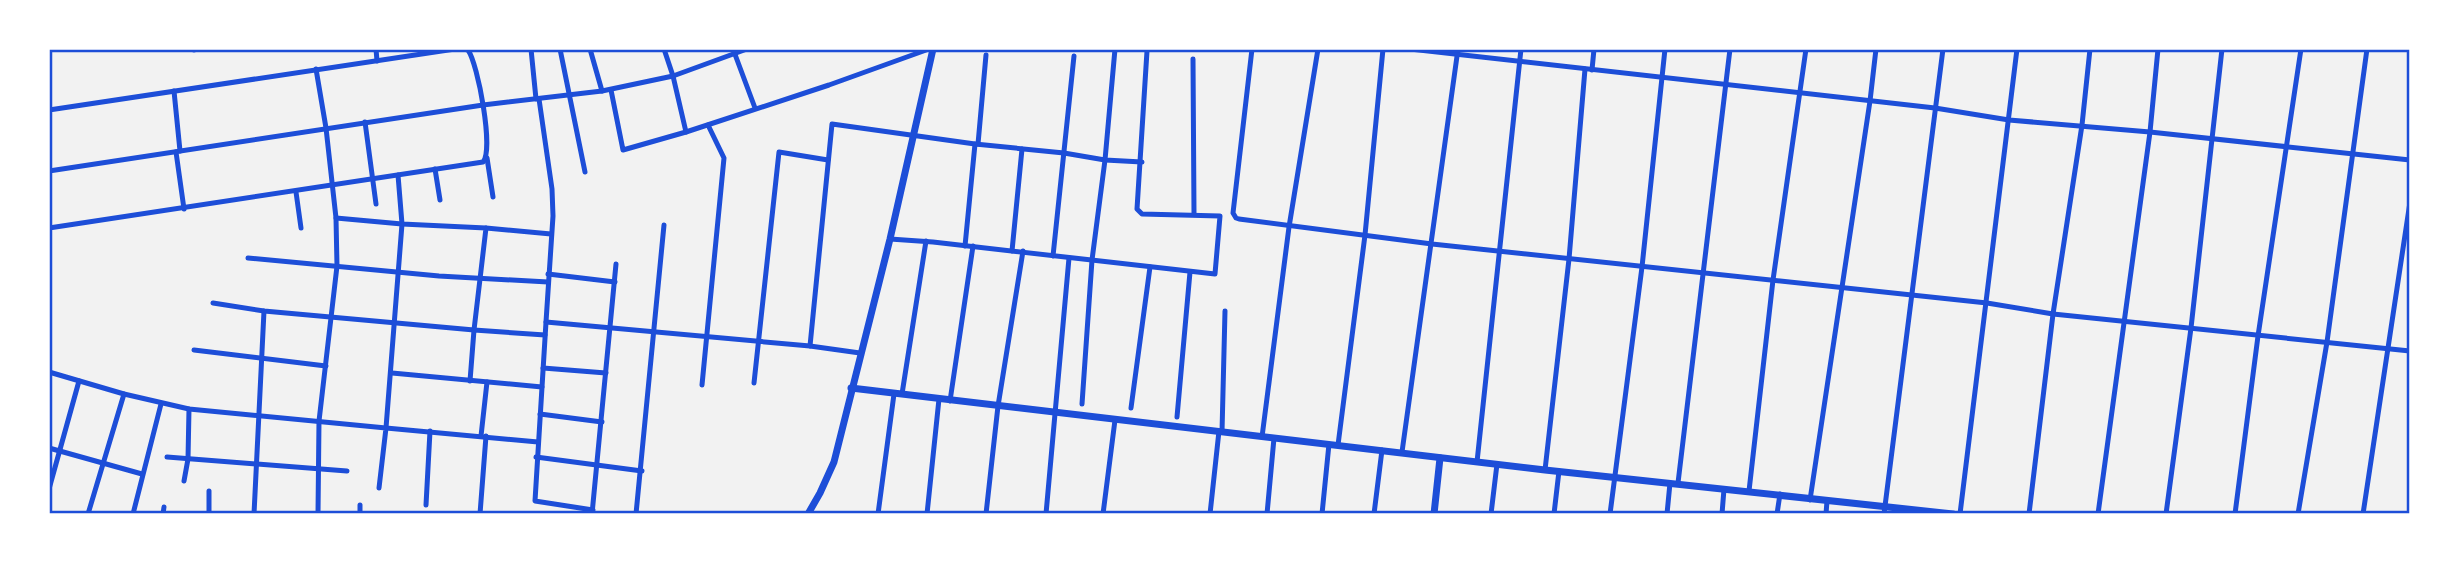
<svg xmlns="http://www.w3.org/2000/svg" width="2459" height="563" viewBox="0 0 2459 563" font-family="Arial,sans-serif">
	<rect width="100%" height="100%" fill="#f2f2f2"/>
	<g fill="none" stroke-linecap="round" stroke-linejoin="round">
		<g stroke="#1d4ed8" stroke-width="5">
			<polyline points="194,49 194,50"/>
			<polyline points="376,49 377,61"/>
			<polyline points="531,49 536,99"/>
			<polyline points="560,49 585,172"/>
			<polyline points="590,49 602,91"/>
			<polyline points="664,49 673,76 686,132 829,85 929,49"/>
			<polyline points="733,49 755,108"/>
			<polyline points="1252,49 1233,213 1236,218 1239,219 1432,244 1987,303 2053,314 2410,351"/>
			<polyline points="1410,49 1935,108 2009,120 2150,132 2410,160"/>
			<polyline points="1193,59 1194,214"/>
			<polyline points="316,69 326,128 336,218 337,266 319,421 318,514"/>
			<polyline points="1592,70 1594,49"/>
			<polyline points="611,90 623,150 686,132"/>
			<polyline points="174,91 180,151"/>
			<polyline points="539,99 552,189 553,216 546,322"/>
			<polyline points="49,110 455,49"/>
			<polyline points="365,122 376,204"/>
			<polyline points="978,144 986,55"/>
			<polyline points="176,152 184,209"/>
			<polyline points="487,158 493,197"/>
			<polyline points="435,169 440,200"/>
			<polyline points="49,171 483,105 602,91 673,76 747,49"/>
			<polyline points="398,175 402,224 386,428 538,442"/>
			<polyline points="296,192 301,228"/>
			<path d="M 49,228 L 483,162 C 494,150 478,64 468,50 L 464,49"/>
			<polyline points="486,228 551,234"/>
			<polyline points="890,239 933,242 1215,274 1220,216 1142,214 1137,209 1147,51"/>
			<polyline points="965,246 975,144"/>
			<polyline points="1012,251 1022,149"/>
			<polyline points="1053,256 1074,56"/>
			<polyline points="248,258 439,276 548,282"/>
			<polyline points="548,274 615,282"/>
			<polyline points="213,303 264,311 474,330 486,228 402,224 336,218"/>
			<polyline points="810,346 832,124 975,144 1064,153 1105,160 1142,162"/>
			<polyline points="194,350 326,366"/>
			<polyline points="543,368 606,373"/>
			<polyline points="49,372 124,394 189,409 386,428 379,488"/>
			<polyline points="392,373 542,387"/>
			<polyline points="470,381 474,330 545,335"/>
			<polyline points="754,383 779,152 828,160"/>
			<polyline points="702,385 724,158 708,125"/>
			<polyline points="902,394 926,241"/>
			<polyline points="950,401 973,246"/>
			<polyline points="1082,404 1092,260 1105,160 1115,49"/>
			<polyline points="1131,408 1150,267"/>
			<polyline points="540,414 602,422"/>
			<polyline points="1177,417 1190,272"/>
			<polyline points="1222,432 1225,311"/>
			<polyline points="481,436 487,382"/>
			<polyline points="1262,437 1289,227 1318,49"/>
			<polyline points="1338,445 1365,235 1383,49"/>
			<polyline points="49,448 142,474"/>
			<polyline points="1402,452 1458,49"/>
			<polyline points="167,457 347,471"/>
			<polyline points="536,457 642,471"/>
			<polyline points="1477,462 1521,49"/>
			<polyline points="1545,470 1569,259 1585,69"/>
			<polyline points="184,481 188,459 189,409"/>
			<polyline points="1678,483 1730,49"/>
			<polyline points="49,489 79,381"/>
			<polyline points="1749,491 1773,280 1806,49"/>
			<polyline points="1810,500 1870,101 1876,49"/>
			<polyline points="360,505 360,514"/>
			<polyline points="426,505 430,431"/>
			<polyline points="593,510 535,501 546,322 810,346 860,353"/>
			<polyline points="88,514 124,394"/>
			<polyline points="133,514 161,404"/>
			<polyline points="163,514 164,507"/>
			<polyline points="209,514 209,491"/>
			<polyline points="254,514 264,311"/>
			<polyline points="480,514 486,436"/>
			<polyline points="592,514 616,264"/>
			<polyline points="636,514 664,225"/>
			<polyline points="878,514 894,394"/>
			<polyline points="927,514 939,399"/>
			<polyline points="986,514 998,406 1023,251"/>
			<polyline points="1046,514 1069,258"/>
			<polyline points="1103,514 1115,420"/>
			<polyline points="1210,514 1219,431"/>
			<polyline points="1267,514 1274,438"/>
			<polyline points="1322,514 1329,444"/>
			<polyline points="1374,514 1382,450"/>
			<polyline points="1491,514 1497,464"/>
			<polyline points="1554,514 1559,471"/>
			<polyline points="1610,514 1642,267 1665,49"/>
			<polyline points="1667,514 1670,483"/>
			<polyline points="1722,514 1724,489"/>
			<polyline points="1777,514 1780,494"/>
			<polyline points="1826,514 1827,501"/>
			<polyline points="1884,514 1943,49"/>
			<polyline points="1960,514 2017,49"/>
			<polyline points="2029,514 2053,314 2082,125 2090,49"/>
			<polyline points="2098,514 2150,132 2158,49"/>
			<polyline points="2166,514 2191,328 2222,49"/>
			<polyline points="2235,514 2258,336 2301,49"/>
			<polyline points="2298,514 2327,342 2367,49"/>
			<polyline points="2363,514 2410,202"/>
		</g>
		<g stroke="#1d4ed8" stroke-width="7">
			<polyline points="851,388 1545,470 1953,514"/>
			<polyline points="808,514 820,493 834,462 890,239 933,49"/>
			<polyline points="1434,514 1440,458"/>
		</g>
	</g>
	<rect width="2459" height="563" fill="none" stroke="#ffffff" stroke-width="102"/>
	<rect x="51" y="51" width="2357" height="461" fill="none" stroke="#1d4ed8" stroke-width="2.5"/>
</svg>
